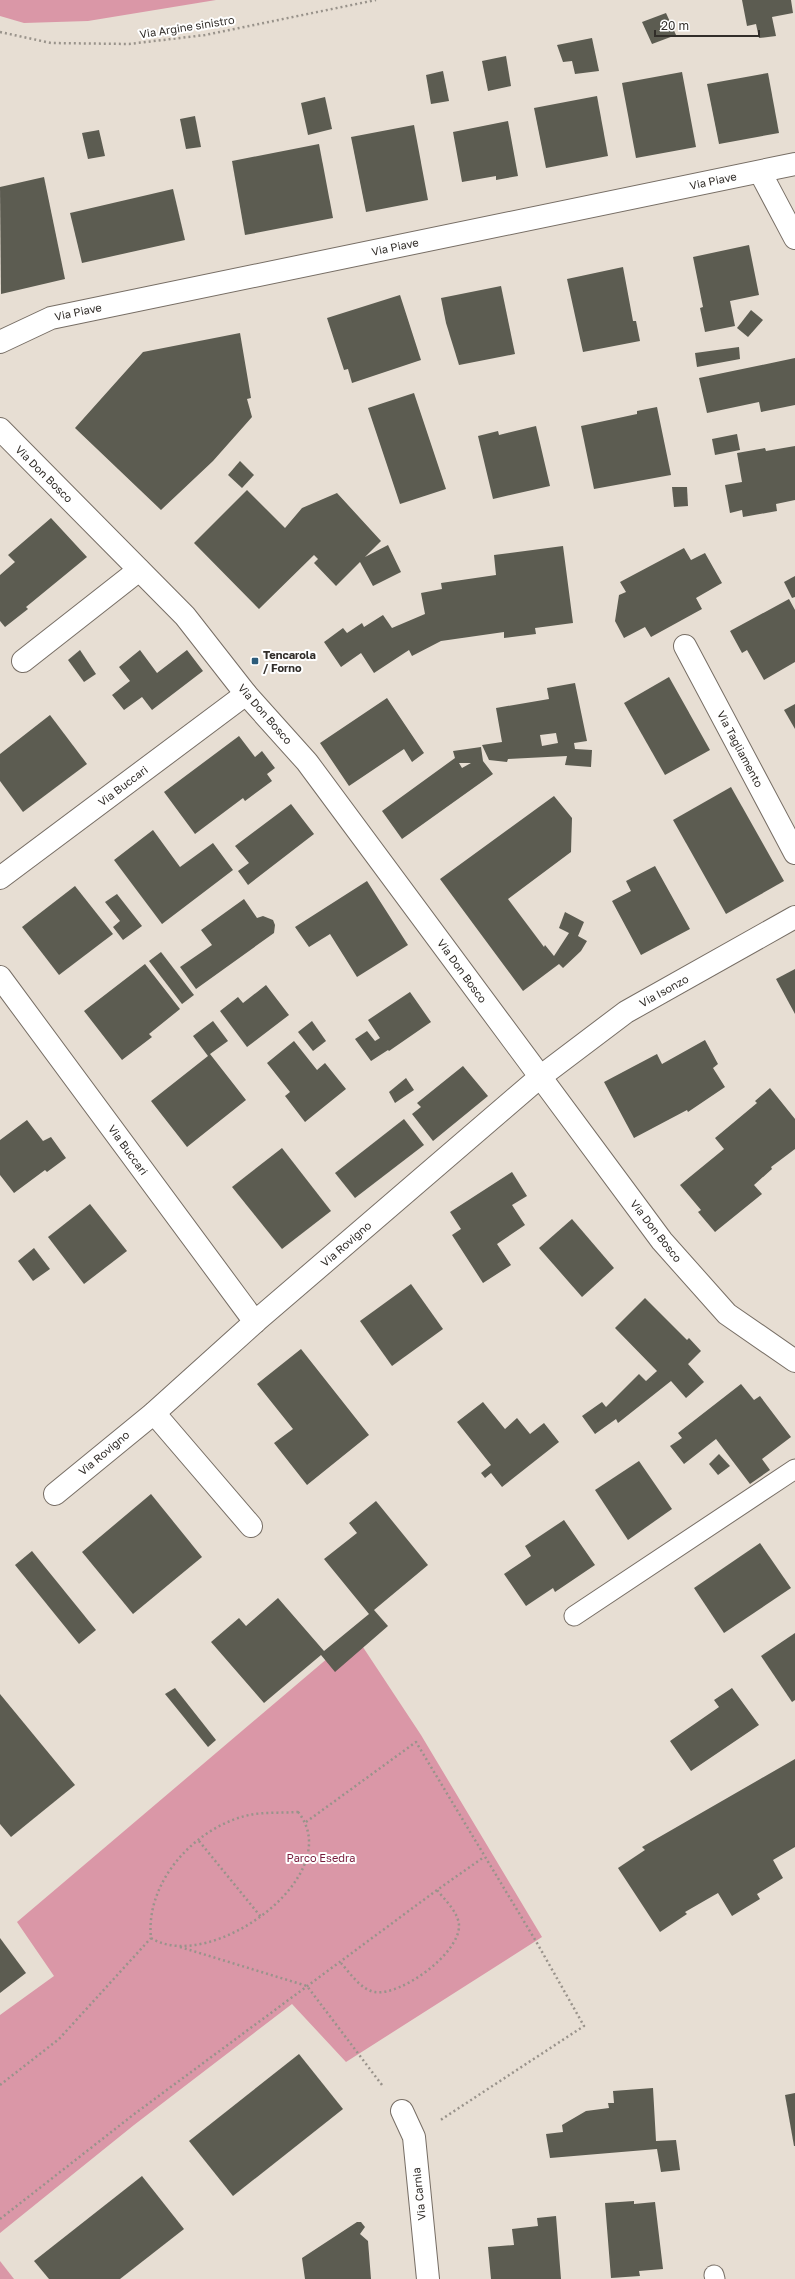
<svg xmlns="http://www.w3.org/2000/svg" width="795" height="2279" viewBox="0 0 795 2279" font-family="'Golos Text',sans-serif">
	<rect width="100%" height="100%" fill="#e7ded3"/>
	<g fill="#da97a7">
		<polygon points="0,0 216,0 88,21 24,23 0,16"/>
		<polygon points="355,1635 421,1735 542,1937 346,2062 292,2004 134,2125 0,2233 0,2015 54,1976 17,1922"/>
		<polygon points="0,2261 14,2279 0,2279"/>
	</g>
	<g fill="#5c5c51" fill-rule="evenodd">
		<polygon points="742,0 791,0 793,13 772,17 776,36 759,38 756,24 747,26"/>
		<polygon points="666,13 676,35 652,44 642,22"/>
		<polygon points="592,38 599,71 575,74 572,61 563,62 557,45"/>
		<polygon points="506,56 511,86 488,91 482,61"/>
		<polygon points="443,71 449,101 431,104 426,75"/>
		<polygon points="682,72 696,147 636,158 622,83"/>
		<polygon points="768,73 779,133 719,144 707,84"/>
		<polygon points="597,96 608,156 546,168 534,108"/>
		<polygon points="325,97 332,129 308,135 301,103"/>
		<polygon points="195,116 201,147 186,149 180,119"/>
		<polygon points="508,121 518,176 496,180 496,176 462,182 453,132"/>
		<polygon points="414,125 428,200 366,212 351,137"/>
		<polygon points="99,130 105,156 88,159 82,133"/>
		<polygon points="319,144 333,218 245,235 232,161"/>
		<polygon points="44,177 65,279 1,294 0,187"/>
		<polygon points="173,189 185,240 82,263 70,213"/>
		<polygon points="749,245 759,295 730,301 735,326 705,332 700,308 703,307 693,257"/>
		<polygon points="623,267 633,321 636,321 640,341 583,352 567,279"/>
		<polygon points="501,286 515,354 459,365 446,323 441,298"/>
		<polygon points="400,295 421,360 352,383 348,369 344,370 327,318"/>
		<polygon points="751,310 763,320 748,337 737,328"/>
		<polygon points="240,333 251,398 247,399 252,417 213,461 161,510 75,428 143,352"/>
		<polygon points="739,347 740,359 697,367 695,353"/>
		<polygon points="795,358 795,405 761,412 759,402 707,413 699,378"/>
		<polygon points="414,393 446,489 400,504 368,408"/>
		<polygon points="657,407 671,475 594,489 581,426 637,414 637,411"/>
		<polygon points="536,426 550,486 493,499 478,436 498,431 499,435"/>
		<polygon points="737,434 740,450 715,455 712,439"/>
		<polygon points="795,446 795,500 776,504 777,511 743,517 742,510 730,513 725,485 742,482 737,453 765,448 766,451"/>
		<polygon points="240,461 254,475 242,488 228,475"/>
		<polygon points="672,487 687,487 688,506 674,507"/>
		<polygon points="247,490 285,528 302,508 337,493 381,541 365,557 388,545 401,572 373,586 360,562 336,586 314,563 318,559 314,555 259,609 194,543"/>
		<polygon points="51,518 87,557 26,607 28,609 5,627 0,621 0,575 15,562 8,555"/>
		<polygon points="563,546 573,623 535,628 536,634 504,638 504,632 441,641 412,656 409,650 374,673 361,653 341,667 324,642 343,628 347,633 362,623 364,627 383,615 392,628 425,614 421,593 442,589 441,583 496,575 494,555"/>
		<polygon points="684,548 691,560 705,553 722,583 696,598 702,609 651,637 645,627 624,638 615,621 619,595 626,592 620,582"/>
		<polygon points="795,576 795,597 792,598 784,582"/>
		<polygon points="789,599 795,610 795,662 764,680 747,650 742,653 730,631"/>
		<polygon points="80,650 96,674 84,682 68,660"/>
		<polygon points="140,650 157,673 187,650 203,671 152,710 142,697 124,710 112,695 130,681 119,667"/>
		<polygon points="669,677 710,750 665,775 624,703"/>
		<path d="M 575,683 L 587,741 L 574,743 L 575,749 L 592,750 L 591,767 L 565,765 L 567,756 L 508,759 L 507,762 L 489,760 L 482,745 L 502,742 L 496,708 L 549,699 L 547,688 ZM 556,733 L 558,743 L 542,746 L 540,735 Z"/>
		<polygon points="387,698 424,753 412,762 404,749 349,786 320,743"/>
		<polygon points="795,704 795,729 784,710"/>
		<polygon points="50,715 87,764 23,812 0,781 0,754"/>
		<polygon points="239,736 255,757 262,751 275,768 267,774 272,781 245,801 243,798 195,834 164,792"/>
		<path d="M 481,747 L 483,761 L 493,774 L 402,839 L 382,811 L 455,758 L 453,751 ZM 459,763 L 471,763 L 462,768 Z"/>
		<polygon points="731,787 784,881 726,914 673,820"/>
		<polygon points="554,796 572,818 571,852 508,899 544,947 545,945 554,956 569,933 559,928 565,912 584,922 578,936 587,941 581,951 563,968 559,964 523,991 440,879"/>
		<polygon points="291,804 314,834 248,885 238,871 249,863 235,846"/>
		<polygon points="153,830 180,867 213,843 233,870 162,924 114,860"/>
		<polygon points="655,866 690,929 641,955 612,901 631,891 626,881"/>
		<polygon points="367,881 408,945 357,977 330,934 309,947 295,927"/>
		<polygon points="75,886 113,934 59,975 22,927"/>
		<polygon points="117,894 142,926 123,940 113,927 120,921 105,902"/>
		<polygon points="244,899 257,918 263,916 273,920 275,925 274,933 196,989 180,967 212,945 201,930"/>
		<polygon points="161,952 194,995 182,1004 149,961"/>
		<polygon points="145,964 180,1009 149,1034 152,1037 122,1060 84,1011"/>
		<polygon points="795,969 795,1014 776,979"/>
		<polygon points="266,985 289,1015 247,1047 220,1011 238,997 243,1003"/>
		<polygon points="410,992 431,1022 389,1051 388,1050 371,1061 355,1039 367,1031 375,1041 380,1038 368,1020"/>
		<polygon points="213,1021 228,1041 210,1054 246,1100 187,1147 151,1101 208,1056 193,1036"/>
		<polygon points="312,1021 326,1041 313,1051 298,1032"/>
		<polygon points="705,1040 718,1064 713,1068 725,1087 688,1112 687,1110 634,1138 604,1082 657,1054 662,1064"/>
		<polygon points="294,1041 317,1070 325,1063 346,1089 305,1122 285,1096 290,1092 267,1063"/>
		<polygon points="463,1066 488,1096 433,1141 412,1114 421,1107 417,1103"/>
		<polygon points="406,1078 414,1090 395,1103 389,1092"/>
		<polygon points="770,1088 795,1119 795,1149 771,1167 772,1169 754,1185 762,1194 715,1232 698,1212 701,1210 680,1185 724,1149 715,1138 757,1103 755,1101"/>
		<polygon points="404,1119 424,1145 355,1198 335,1173"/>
		<polygon points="27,1120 43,1141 51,1137 66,1158 47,1172 45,1170 14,1193 0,1175 0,1140"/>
		<polygon points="282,1148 331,1211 282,1249 232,1187"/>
		<polygon points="512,1172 527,1196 512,1205 525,1225 497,1244 511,1265 483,1283 452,1235 461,1229 450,1212"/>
		<polygon points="90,1204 127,1251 84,1284 48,1237"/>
		<polygon points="572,1219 614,1268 582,1297 539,1248"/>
		<polygon points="34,1248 50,1269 33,1281 18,1261"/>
		<polygon points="411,1284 443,1329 392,1366 360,1321"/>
		<polygon points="645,1298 687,1340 689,1338 701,1351 688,1364 704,1382 686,1398 671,1381 618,1423 616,1419 595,1434 582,1416 602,1402 606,1407 639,1374 646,1381 657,1371 615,1328"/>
		<polygon points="301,1349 369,1435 307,1485 274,1443 293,1429 257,1384"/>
		<polygon points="741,1384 754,1400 760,1396 791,1437 762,1459 770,1470 750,1484 716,1439 684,1464 670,1446 682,1438 678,1433"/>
		<polygon points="483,1402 505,1429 517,1418 530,1434 544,1423 559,1442 502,1487 491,1473 485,1478 481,1473 491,1465 457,1422"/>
		<polygon points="719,1454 730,1466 718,1475 709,1464"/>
		<polygon points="639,1461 672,1509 628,1540 595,1490"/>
		<polygon points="151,1494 202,1557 133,1614 82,1552"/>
		<polygon points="376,1501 428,1565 374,1610 388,1626 335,1672 321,1655 264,1703 211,1642 239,1618 246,1626 278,1598 324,1651 369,1614 324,1559 357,1533 349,1523"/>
		<polygon points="564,1520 595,1565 555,1592 553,1588 526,1606 504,1574 531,1556 525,1546"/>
		<polygon points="760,1543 791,1588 724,1633 694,1588"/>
		<polygon points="32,1551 96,1630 79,1644 15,1565"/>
		<polygon points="795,1633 795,1700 792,1702 761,1656"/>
		<polygon points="175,1688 216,1740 208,1747 165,1694"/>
		<polygon points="732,1688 759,1725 691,1771 670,1741 719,1707 714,1700"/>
		<polygon points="0,1694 75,1785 11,1837 0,1824"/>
		<polygon points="795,1759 795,1847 773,1860 783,1878 757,1894 760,1899 732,1916 718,1893 685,1912 687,1914 660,1932 618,1868 645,1850 642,1847"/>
		<polygon points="0,1938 26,1973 0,1993"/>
		<polygon points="299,2054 343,2109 233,2196 189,2141"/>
		<polygon points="653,2088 656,2141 676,2140 680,2170 661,2172 657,2149 550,2158 546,2134 563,2132 562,2125 586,2111 609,2108 608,2103 614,2103 613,2091"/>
		<polygon points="795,2093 795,2146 794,2146 785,2095"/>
		<polygon points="142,2176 184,2229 120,2279 49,2279 34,2261"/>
		<polygon points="634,2201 634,2204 655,2202 663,2269 639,2271 640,2276 611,2278 605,2203"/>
		<polygon points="556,2216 561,2279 491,2279 488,2247 514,2245 512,2229 538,2226 537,2218"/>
		<polygon points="357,2222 361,2222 365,2227 360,2234 368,2241 371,2279 305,2279 302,2258"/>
	</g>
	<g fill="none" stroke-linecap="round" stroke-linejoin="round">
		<defs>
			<g id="lane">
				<polyline points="574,1616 795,1469"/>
				<polyline points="714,2275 715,2279"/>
			</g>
			<g id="street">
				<polyline points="760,172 795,238"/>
				<polyline points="0,342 51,318 795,164"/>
				<polyline points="685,646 795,853"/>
				<polyline points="23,661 139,570"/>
				<polyline points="0,878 246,694"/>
				<polyline points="0,977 255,1322"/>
				<polyline points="154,1413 251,1526"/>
				<polyline points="55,1494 154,1413 255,1322 540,1077 626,1012 795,917"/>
				<polyline points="402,2111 414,2137 428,2279"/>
			</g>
			<polyline id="secondary" points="0,429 185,616 246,694 307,762 662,1241 727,1314 795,1361"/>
		</defs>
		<use href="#lane" stroke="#776e65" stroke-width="21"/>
		<use href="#street" stroke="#776e65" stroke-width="24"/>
		<use href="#secondary" stroke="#776e65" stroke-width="24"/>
		<g stroke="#99938b" stroke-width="2.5" stroke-dasharray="2 3" stroke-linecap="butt">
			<polyline points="0,32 51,43 129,44 205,35 376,0"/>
			<path d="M 298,1812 C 349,1875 210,1975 151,1938 C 145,1882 195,1827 249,1815 C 264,1812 282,1813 298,1812 Z"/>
			<polyline points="306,1822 416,1742 537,1943 584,2026 439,2121"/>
			<polyline points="199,1841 261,1917"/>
			<polyline points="180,1947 307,1986 382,2085"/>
			<path d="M 341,1963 C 350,1973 361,1990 375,1992 C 401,1996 459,1954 459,1926 C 459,1913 445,1900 437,1890"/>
			<polyline points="0,2085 59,2039 151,1938"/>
			<polyline points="0,2219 133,2115 437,1890 484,1857"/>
		</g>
		<use href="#lane" stroke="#fff" stroke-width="19"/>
		<use href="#street" stroke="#fff" stroke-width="22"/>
		<use href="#secondary" stroke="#fff" stroke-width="22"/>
	</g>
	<rect fill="#2c5c7a" stroke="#fff" stroke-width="1.5" x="251" y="657" width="8" height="8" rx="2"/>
	<g text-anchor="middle" stroke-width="4" stroke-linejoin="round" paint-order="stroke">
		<g font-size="11" fill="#312d29" stroke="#fff">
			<text transform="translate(187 27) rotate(-9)" y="4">Via Argine sinistro</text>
			<text transform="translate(713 181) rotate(-12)" y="4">Via Piave</text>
			<text transform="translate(395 247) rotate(-12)" y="4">Via Piave</text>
			<text transform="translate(78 312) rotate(-12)" y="4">Via Piave</text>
			<text transform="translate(44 474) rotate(45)" y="4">Via Don Bosco</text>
			<text transform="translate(265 714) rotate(49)" y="4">Via Don Bosco</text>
			<text transform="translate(740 749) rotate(62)" y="4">Via Tagliamento</text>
			<text transform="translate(123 786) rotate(-37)" y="4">Via Buccari</text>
			<text transform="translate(462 971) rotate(54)" y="4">Via Don Bosco</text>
			<text transform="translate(664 991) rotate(-29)" y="4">Via Isonzo</text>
			<text transform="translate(128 1150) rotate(54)" y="4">Via Buccari</text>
			<text transform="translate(656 1231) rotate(52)" y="4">Via Don Bosco</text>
			<text transform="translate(346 1244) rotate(-41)" y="4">Via Rovigno</text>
			<text transform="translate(104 1453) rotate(-40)" y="4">Via Rovigno</text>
			<text transform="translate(419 2194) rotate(-96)" y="4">Via Carnia</text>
		</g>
		<g font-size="11" font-weight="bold" fill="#312d29" stroke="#fff" text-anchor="start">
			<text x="263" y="659">Tencarola<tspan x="263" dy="13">/ Forno</tspan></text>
		</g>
		<g font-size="11" fill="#791d3e" stroke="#fff">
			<text x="321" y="1862">Parco Esedra</text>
		</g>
	</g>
	<path d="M655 30v6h104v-6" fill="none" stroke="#312d29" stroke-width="2"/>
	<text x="661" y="30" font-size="12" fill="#312d29" stroke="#ffffff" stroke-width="3" paint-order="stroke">20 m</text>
</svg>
